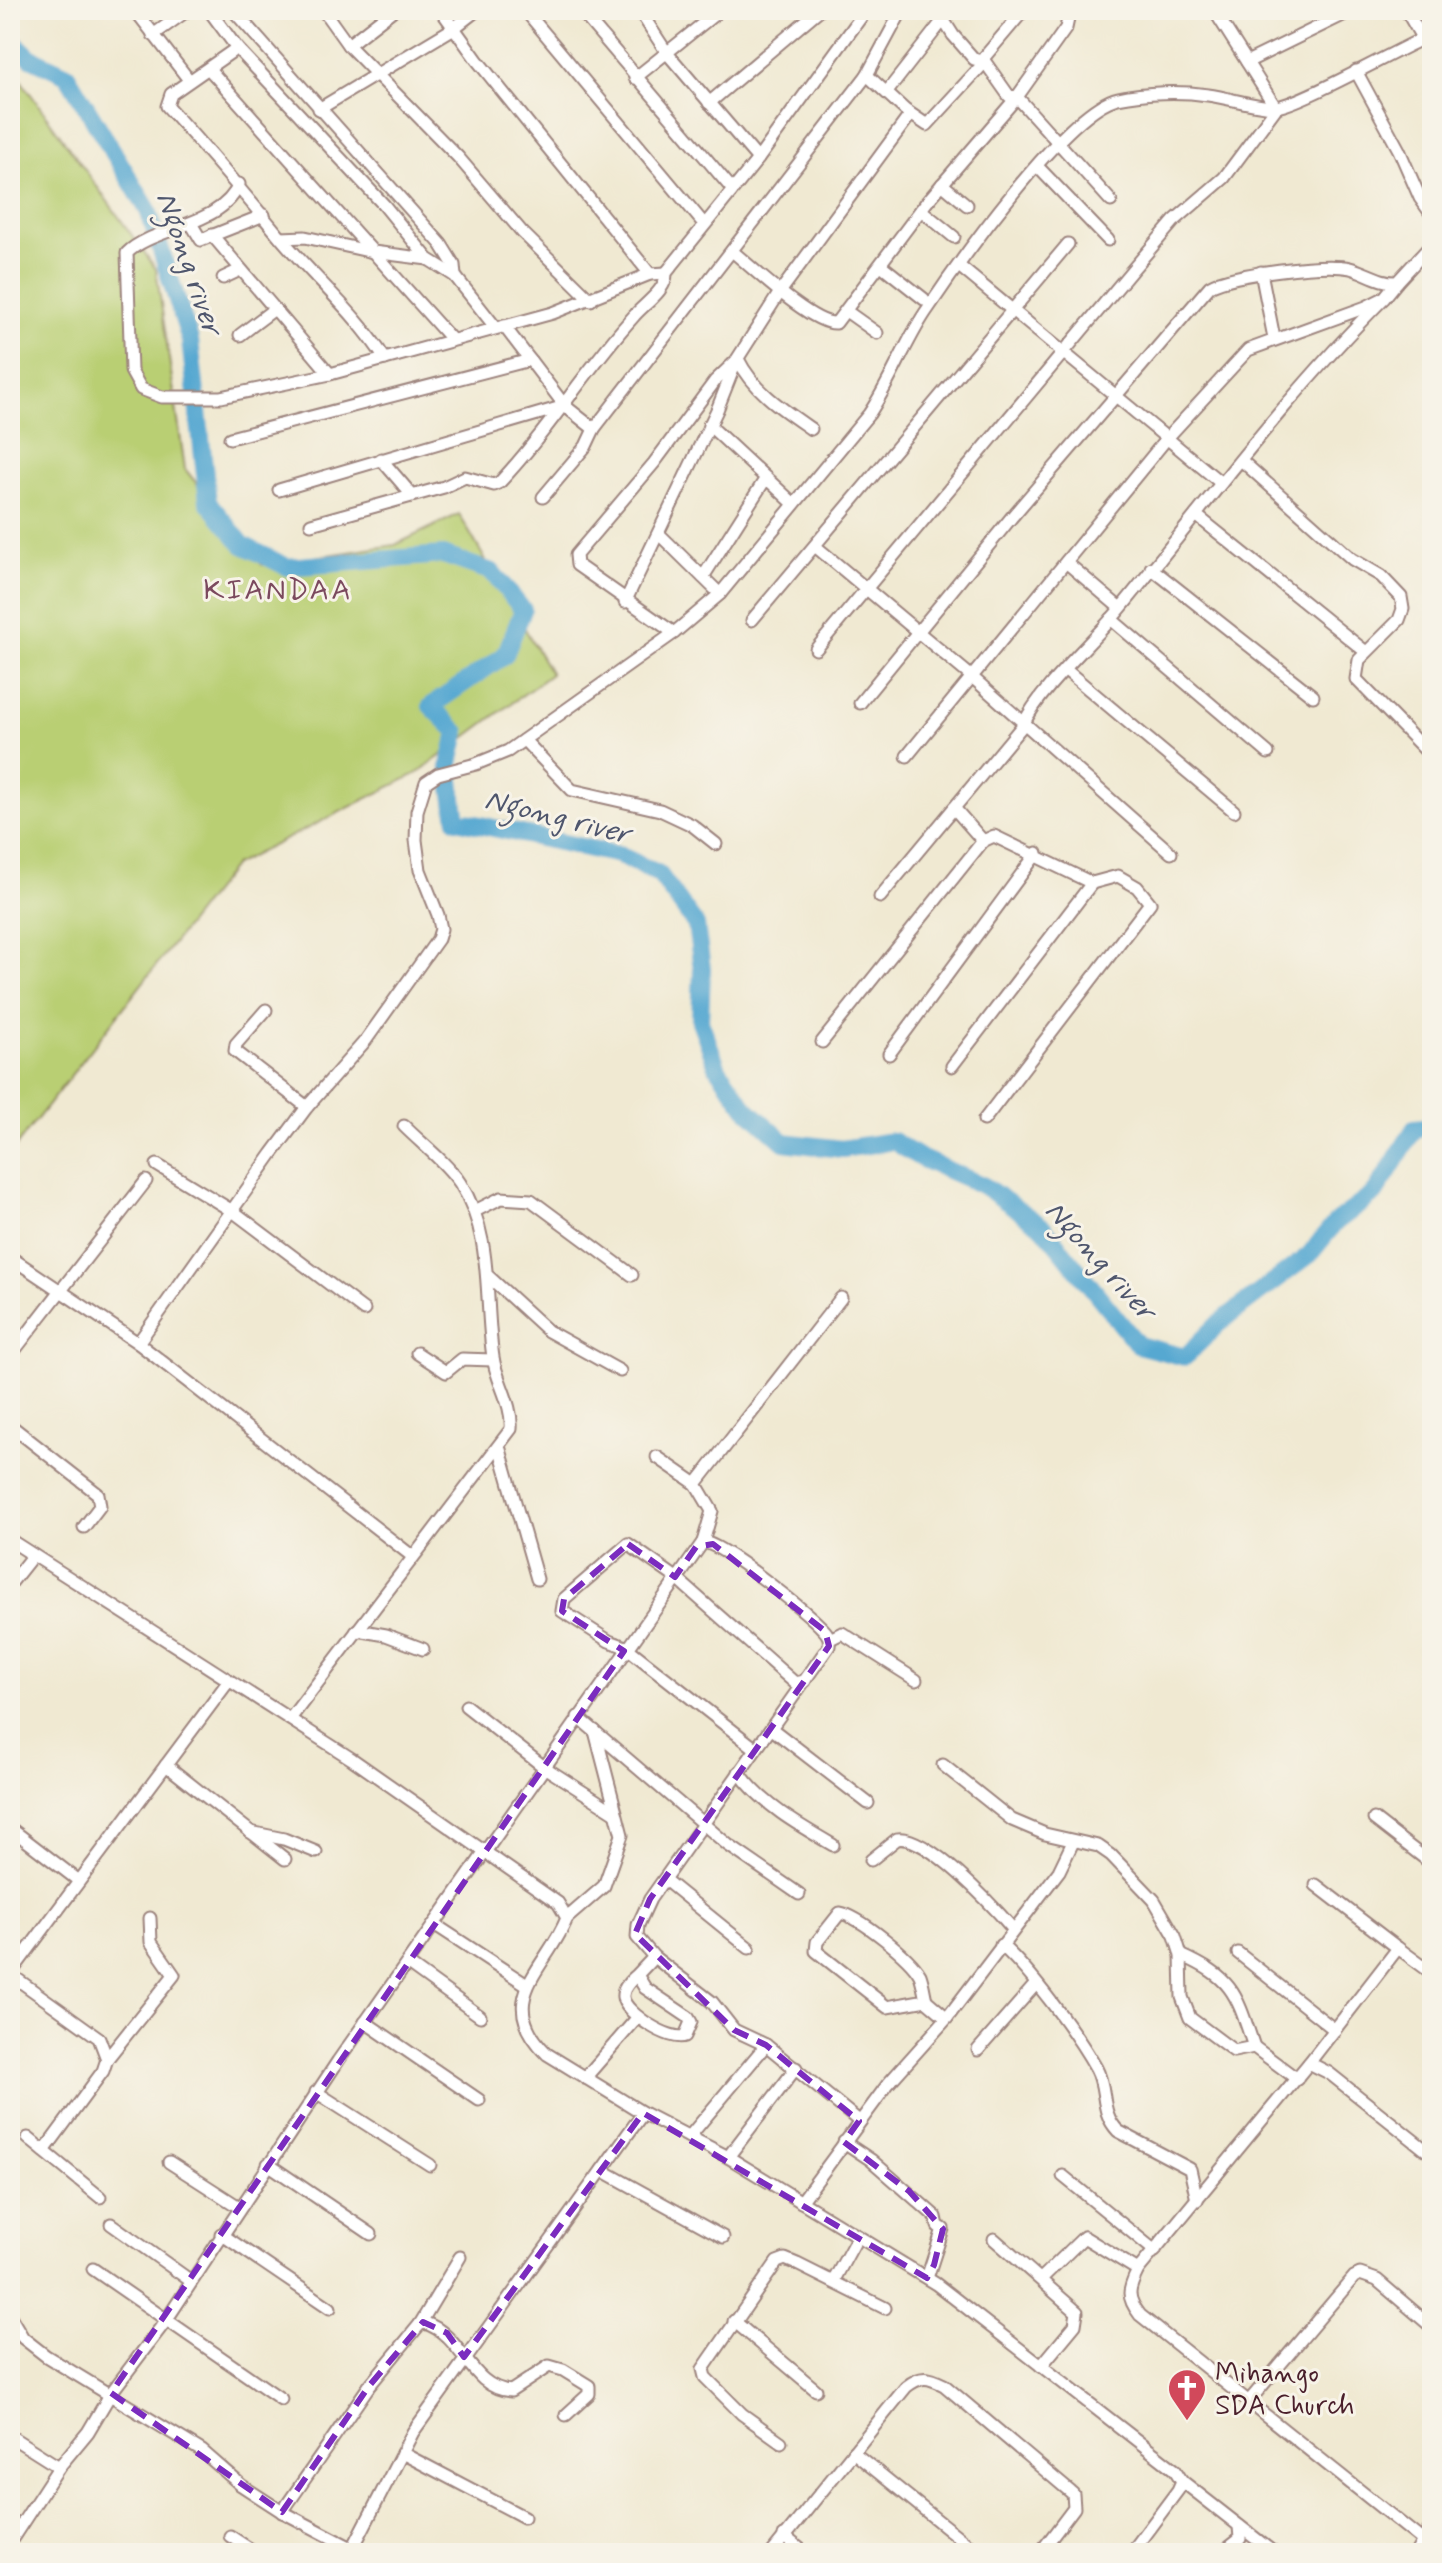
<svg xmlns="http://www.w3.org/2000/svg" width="1442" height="2563" viewBox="0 0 1442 2563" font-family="Mynerve,sans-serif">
	<rect width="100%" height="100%" fill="#f7f3e8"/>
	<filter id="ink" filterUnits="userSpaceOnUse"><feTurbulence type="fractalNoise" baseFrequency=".0125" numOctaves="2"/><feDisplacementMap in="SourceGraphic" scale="16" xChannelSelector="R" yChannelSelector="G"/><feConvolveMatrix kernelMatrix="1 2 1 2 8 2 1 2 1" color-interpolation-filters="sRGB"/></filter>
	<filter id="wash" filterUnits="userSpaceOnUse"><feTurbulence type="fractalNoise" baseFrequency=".006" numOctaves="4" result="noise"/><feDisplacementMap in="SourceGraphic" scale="32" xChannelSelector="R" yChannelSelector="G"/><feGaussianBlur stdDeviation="1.8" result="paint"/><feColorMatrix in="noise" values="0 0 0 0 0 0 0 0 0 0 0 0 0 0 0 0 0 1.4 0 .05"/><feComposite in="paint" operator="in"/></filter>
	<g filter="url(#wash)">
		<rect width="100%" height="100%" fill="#f0e9d2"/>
		<polygon fill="#b9cf73" stroke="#82774f" stroke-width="2" points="10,65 156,269 185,469 262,565 395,545 459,514 551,674 416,774 234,865 10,1154"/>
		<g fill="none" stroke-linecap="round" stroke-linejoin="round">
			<polyline stroke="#56a8d1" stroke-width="18" points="10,38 31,58 67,75 148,210 190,340 208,502 243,545 287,567 443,555 492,572 523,610 505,655 431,706 457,732 449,768 457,820 619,855 659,874 696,925 702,969 700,1021 718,1069 746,1108 784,1142 842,1149 893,1141 920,1158 984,1186 1043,1227 1138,1345 1185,1357 1218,1324 1309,1255 1336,1222 1375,1193 1415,1128 1432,1126"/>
		</g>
	</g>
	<g filter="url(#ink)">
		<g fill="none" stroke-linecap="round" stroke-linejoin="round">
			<defs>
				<g id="minor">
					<polyline points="135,10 189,80"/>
					<polyline points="209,10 237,48 384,205 428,259 455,276 496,328"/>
					<polyline points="233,10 441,244 454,265 455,276"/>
					<polyline points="323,10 348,45 458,157 522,232 591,300"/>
					<polyline points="441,10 477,60 650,274"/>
					<polyline points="525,10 704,224"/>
					<polyline points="580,10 732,189"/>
					<polyline points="639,10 667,53 758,159"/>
					<polyline points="937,10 953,35 974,59 985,62 1009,96 1017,97 1111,201"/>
					<polyline points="1406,10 1432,55"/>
					<polyline points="153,35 188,10"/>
					<polyline points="348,45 393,10"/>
					<path d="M 237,48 L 171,94 L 167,106 C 206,149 243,192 280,237 C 315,279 356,313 385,359"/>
					<polyline points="981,61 1024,10"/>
					<polyline points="1247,62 1353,10"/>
					<polyline points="209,69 452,340"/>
					<polyline points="1356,71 1399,150 1420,198 1432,215"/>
					<polyline points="867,75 905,110 927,125 985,62"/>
					<polyline points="635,78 720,10"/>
					<polyline points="887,92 951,10"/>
					<polyline points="709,103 819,10"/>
					<polyline points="319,109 454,28 477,10"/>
					<polyline points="1037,166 1108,240"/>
					<path d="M 239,184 C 223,226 152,227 127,253 L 131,371 L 141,389 L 162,397 L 221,397 L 330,374 L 553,313 L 650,274 L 666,273"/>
					<polyline points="942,184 967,205"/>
					<polyline points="921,210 954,237"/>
					<polyline points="192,225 201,240 264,215"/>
					<polyline points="212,235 330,374"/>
					<polyline points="281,238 305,237 373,252 428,259"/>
					<path d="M 732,251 C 752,267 812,325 836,323 L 926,203 L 1017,97 L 1066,28 L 1070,10"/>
					<polyline points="881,265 924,299"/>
					<polyline points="959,266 1221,483"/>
					<polyline points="1261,272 1274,338"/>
					<polyline points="223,278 240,270"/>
					<polyline points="846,311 877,333"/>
					<polyline points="504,326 530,360"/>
					<polyline points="240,335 273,310"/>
					<path d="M 738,359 C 754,391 782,409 811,429"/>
					<polyline points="709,425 793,503"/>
					<polyline points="230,438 530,360 565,406 594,429"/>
					<polyline points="381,459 411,494"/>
					<polyline points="1242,461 1352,559 1381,576 1401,597 1403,609 1399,620 1359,660 1356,679 1432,757"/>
					<polyline points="279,490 565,406"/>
					<polyline points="543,497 586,446 594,429 867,75 902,10"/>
					<polyline points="1196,515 1366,652"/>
					<path d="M 311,524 L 444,487 L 465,477 L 494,485 L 500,482 C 549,430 586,369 634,316 C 644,304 667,290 666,273 L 758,159 L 866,10"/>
					<polyline points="659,534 720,594"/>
					<polyline points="815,546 972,677 1171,853"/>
					<polyline points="1066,562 1120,608"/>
					<polyline points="1151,568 1313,696"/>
					<polyline points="703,577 766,478"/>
					<polyline points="625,602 717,410 736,362"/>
					<polyline points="1111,619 1268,753"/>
					<polyline points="752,620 1068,244"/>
					<polyline points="674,633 577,565 576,555 654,463 715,381 736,361 780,292 910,115"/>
					<polyline points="816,649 1133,269 1174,221 1224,178 1276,108 1214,10"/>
					<polyline points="1067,671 1234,811"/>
					<path d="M 860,703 L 1011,518 L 1210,286 C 1232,274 1325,262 1350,268 C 1366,272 1380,283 1397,282 L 1432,244"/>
					<polyline points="524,740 572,790 660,810 692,825 716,844"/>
					<polyline points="907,756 1168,437 1248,350 1366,307 1384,298 1397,282"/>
					<polyline points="954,808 983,841 994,836 1092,883 1118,876 1137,887 1150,903 984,1120"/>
					<path d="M 880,897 L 1023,725 C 1041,687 1091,644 1120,609 C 1206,504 1288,394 1384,298"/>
					<polyline points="266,1010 236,1044 235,1051 307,1107"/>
					<polyline points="822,1042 983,841"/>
					<polyline points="889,1054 1037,853"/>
					<polyline points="952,1066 1092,883"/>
					<polyline points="157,1165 234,1212 364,1310"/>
					<polyline points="475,1211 501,1198 531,1200 632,1275"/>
					<polyline points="10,1257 138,1343 412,1556"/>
					<polyline points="487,1275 548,1331 620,1371"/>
					<path d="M 138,1343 L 272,1154 L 307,1107 L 366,1040 L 438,939 L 441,929 L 438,915 L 420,870 L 416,840 L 417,811 L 426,782 L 438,774 L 476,764 L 508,751 L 674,633 L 720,594 L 869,414 C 891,381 904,345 925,313 C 957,265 1066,110 1118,98 C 1146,92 1180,91 1208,95 C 1230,98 1252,106 1274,107 C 1293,108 1397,50 1422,39"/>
					<polyline points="417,1353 446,1372 462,1359 493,1360"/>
					<polyline points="10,1356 146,1181"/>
					<polyline points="10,1425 98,1494 100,1506 84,1527"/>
					<polyline points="499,1446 537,1579"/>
					<polyline points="657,1457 696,1484"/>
					<path d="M 10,1540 L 352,1759 L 558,1903 L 567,1918 C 547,1969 492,1999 547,2054 L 643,2113 L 728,2157 L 936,2284 L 1175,2470 L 1182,2481 L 1178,2490 L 1131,2553"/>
					<polyline points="703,1542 712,1511 696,1484 841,1298"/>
					<polyline points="10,1584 33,1555"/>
					<polyline points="357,1630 386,1635 423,1649"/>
					<polyline points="830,1639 842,1633 916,1680"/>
					<polyline points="466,1706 544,1767 616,1813"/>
					<polyline points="578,1717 728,1845 799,1894"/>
					<path d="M 290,1719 L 511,1429 C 513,1404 496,1381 493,1357 C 484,1298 494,1236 460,1183 C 446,1162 422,1144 404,1126"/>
					<polyline points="772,1729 868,1803"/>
					<polyline points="756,1749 626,1647 609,1641 562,1611 564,1599 628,1544 675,1577 795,1683 805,1681"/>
					<polyline points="166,1765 285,1859"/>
					<polyline points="943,1765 1012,1820 1045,1834 1098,1846 1111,1855 1154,1900 1175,1936 1181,1955 1182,1997 1190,2018 1234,2051 1254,2047 1297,2079"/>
					<path d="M 739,1772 C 761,1804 800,1826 833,1845"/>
					<polyline points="1374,1819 1432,1864"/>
					<polyline points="10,1828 79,1881"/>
					<polyline points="250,1832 284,1839 316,1852"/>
					<path d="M 871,1860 L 897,1839 C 926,1833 994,1907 1013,1929"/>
					<polyline points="665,1880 749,1948"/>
					<polyline points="1316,1885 1398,1948"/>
					<path d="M 840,1913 C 859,1916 910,1957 920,1975 C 923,1983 924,1992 926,2000 L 887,2007 L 816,1951 L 817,1942 Z"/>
					<polyline points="567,1918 604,1886 622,1835 595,1731"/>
					<polyline points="434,1924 527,1985"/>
					<path d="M 1001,1945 C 1029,1969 1077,2034 1096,2068 C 1108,2090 1099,2111 1118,2131 L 1190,2169 L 1197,2200"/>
					<polyline points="1238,1953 1335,2030"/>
					<path d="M 1181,1955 C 1234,1979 1236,1993 1254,2047"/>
					<polyline points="408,1964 480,2016"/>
					<polyline points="10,1974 228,1682"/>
					<polyline points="10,1974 99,2038 107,2059 103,2071 44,2151"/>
					<path d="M 637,1975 L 645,1988 L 688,2017 L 691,2022 L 685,2036 C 671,2042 624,2013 623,1997 C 622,1988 631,1980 637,1975 L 654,1957"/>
					<polyline points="926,2000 947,2018"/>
					<polyline points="365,2022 479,2100"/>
					<polyline points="978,2050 1035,1985"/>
					<polyline points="107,2059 174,1975 151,1942 150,1918"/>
					<polyline points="1309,2063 1398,1948 1432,1973"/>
					<polyline points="585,2078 638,2017"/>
					<polyline points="316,2092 430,2165"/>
					<polyline points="689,2137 766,2045"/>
					<polyline points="28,2138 100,2197"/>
					<polyline points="844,2142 871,2160 936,2217 938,2226 943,2229 927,2278"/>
					<path d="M 1432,2155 L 1329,2073 L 1309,2063 L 1138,2270 C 1128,2290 1126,2297 1140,2315 L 1432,2548"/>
					<polyline points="728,2157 796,2068"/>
					<polyline points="169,2162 239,2207"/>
					<polyline points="268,2164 371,2234"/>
					<polyline points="602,2170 723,2237"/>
					<polyline points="1063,2176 1155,2251"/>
					<polyline points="801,2202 888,2084 947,2018 1059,1871 1073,1842"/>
					<polyline points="111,2224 191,2281"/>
					<polyline points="221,2234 330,2308"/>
					<polyline points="994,2239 1077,2312 1075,2325 1041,2366"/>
					<polyline points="93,2269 281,2399"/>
					<polyline points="1042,2278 1084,2237 1138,2270"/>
					<polyline points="834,2280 858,2236"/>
					<polyline points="10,2316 23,2338 46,2356 202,2451 241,2485 281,2511 361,2553"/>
					<polyline points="734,2321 816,2390"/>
					<path d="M 420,2324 L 425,2323 C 463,2335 469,2388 511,2391 L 549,2366 L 563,2370 L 589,2386 L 589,2394 L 566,2415"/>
					<polyline points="1250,2400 1354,2277 1360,2274 1377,2280 1432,2327"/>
					<polyline points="10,2436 59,2467"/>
					<polyline points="781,2442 742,2414 705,2377 703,2369 777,2262 785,2259 797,2264 885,2308"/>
					<polyline points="853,2452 978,2553"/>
					<polyline points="402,2453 524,2517"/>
					<polyline points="1182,2481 1274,2553"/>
					<polyline points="282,2512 369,2386 420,2324 460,2257"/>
					<polyline points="230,2536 256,2553"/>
					<polyline points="784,2536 805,2553"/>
					<path d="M 10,2542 L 59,2467 L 88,2432 L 111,2393 L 165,2322 L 338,2061 L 703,1542 C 723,1544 807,1612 823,1629 C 829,1635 830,1639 829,1646 L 650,1899 L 638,1925 L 637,1937 L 654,1957 L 712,2002 L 734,2030 L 766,2045 L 859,2121"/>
					<polyline points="353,2548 413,2432 643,2113"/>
					<path d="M 772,2553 L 906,2387 C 921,2375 928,2377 944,2385 L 1073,2494 L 1074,2508 L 1040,2553"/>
					<polyline points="1222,2553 1240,2539 1239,2526"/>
					<polyline points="1416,2553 1432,2525"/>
				</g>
			</defs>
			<use href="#minor" stroke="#9d847e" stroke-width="15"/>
			<use href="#minor" stroke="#fff" stroke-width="11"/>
		</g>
	</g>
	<path fill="none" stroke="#7b2cbf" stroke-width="6" stroke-dasharray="16 10" stroke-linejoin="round" d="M 628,1544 L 675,1577 L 696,1547 L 713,1544 L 825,1631 L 829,1646 L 650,1899 L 635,1934 L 734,2030 L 766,2045 L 859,2121 L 844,2142 L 909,2191 L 943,2229 L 934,2265 L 927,2278 L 643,2113 L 464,2357 L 447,2333 L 423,2322 L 369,2386 L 282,2512 L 111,2393 L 624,1651 L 562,1611 L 564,1599 Z"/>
	<defs>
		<symbol id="church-pin" viewBox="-11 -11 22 30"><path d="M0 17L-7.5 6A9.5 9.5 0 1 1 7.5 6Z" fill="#d1495b" stroke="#f7f3e8"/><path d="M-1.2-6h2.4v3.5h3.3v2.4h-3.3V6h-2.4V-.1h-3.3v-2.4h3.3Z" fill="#fff"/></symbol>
	</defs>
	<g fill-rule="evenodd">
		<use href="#church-pin" x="1165" y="2366" width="44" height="60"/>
	</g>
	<g text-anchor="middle" stroke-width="6" stroke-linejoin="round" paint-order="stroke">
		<g font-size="28" fill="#4a1f2b" stroke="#f7f3e8" text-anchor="start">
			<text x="1215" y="2382">Mihango<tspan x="1215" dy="32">SDA Church</tspan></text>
		</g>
		<g font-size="30" font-style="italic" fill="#4f566d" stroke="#f7f3e8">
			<text transform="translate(190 263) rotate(71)" y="10">Ngong river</text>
			<text transform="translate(558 816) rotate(14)" y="10">Ngong river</text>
			<text transform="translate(1101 1260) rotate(48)" y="10">Ngong river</text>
		</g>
		<g font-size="30" letter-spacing="2" fill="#7b495e" stroke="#f7f3e8">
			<text x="278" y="599">KIANDAA</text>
		</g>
	</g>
	<rect width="1442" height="2563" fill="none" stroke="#f7f3e8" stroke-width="40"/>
</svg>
